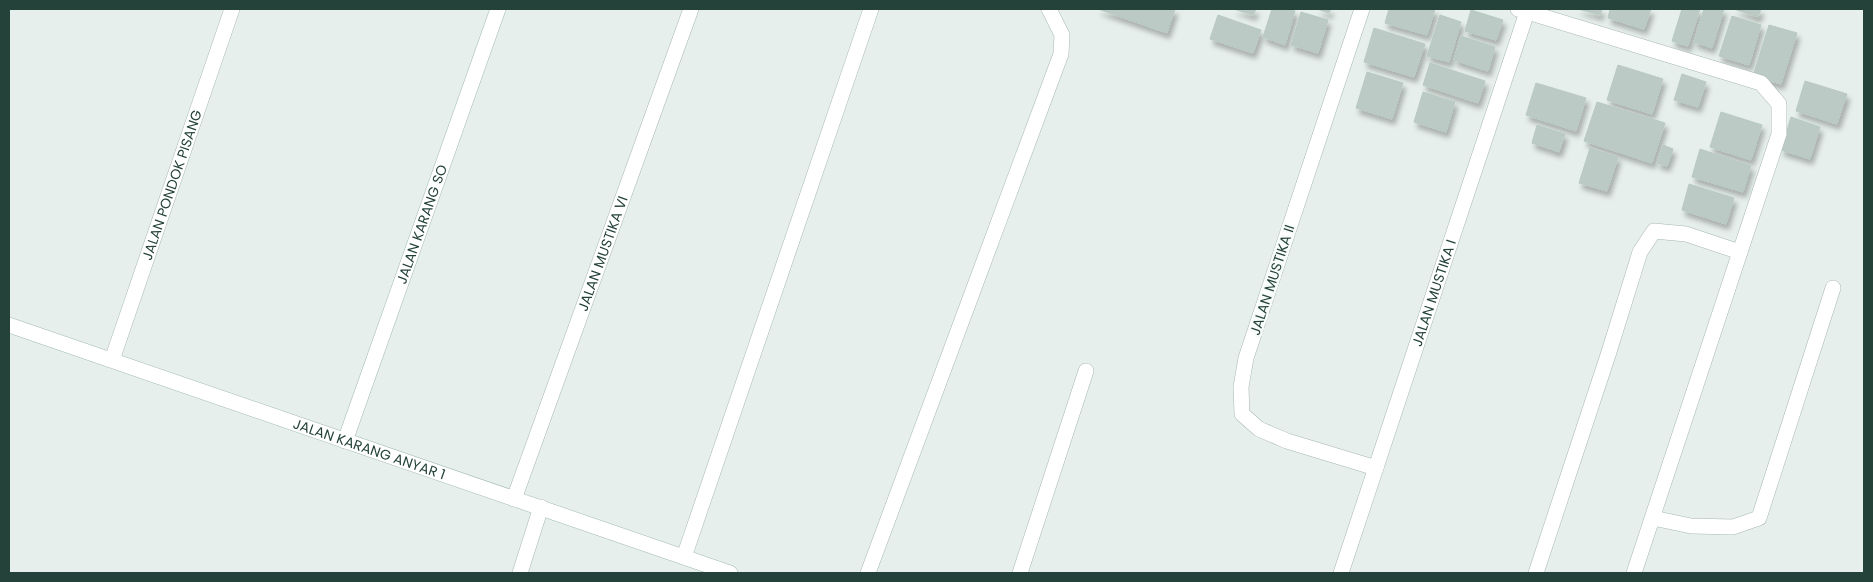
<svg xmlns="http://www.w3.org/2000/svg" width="1873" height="582" viewBox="0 0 1873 582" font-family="Poppins,sans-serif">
	<defs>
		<filter id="shadow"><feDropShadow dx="3" dy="5.5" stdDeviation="2.5" flood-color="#0004"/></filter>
	</defs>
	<rect width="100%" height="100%" fill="#e6efeb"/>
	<g fill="#bbcac4" stroke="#b8c9c2" filter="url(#shadow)">
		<polygon points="1098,9 1175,9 1167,33"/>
		<polygon points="1234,9 1256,9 1253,15"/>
		<polygon points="1272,9 1287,9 1295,11 1285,45 1263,37"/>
		<polygon points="1317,9 1331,9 1329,13"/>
		<polygon points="1389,9 1435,9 1427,35 1385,23"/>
		<polygon points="1578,9 1602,9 1600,15"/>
		<polygon points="1610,9 1651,9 1644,29 1608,18"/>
		<polygon points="1682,9 1700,9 1688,46 1672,41"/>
		<polygon points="1704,9 1724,9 1712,48 1694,42"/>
		<polygon points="1734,9 1761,9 1758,17"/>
		<polygon points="1471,10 1503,20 1496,40 1465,31"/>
		<polygon points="1301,12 1328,20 1318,53 1291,45"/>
		<polygon points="1218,15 1261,30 1253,53 1210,39"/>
		<polygon points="1440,15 1461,22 1449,62 1427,56"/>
		<polygon points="1732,16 1761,25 1749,65 1719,56"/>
		<polygon points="1769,25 1797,33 1781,84 1753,76"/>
		<polygon points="1374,28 1425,44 1414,77 1364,62"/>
		<polygon points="1461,36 1495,47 1488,71 1454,60"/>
		<polygon points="1430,63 1485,81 1478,103 1423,85"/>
		<polygon points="1618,65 1663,79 1652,114 1607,100"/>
		<polygon points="1367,72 1403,83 1392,119 1356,108"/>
		<polygon points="1682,74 1706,82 1698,107 1674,100"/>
		<polygon points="1805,81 1847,94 1837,124 1796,111"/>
		<polygon points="1536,83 1586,98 1576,131 1526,115"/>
		<polygon points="1423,92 1455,102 1446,132 1414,122"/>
		<polygon points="1597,102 1665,123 1652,163 1584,141"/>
		<polygon points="1721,112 1762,125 1751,160 1710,147"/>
		<polygon points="1791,117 1820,127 1810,159 1781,150"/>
		<polygon points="1537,125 1565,134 1559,152 1532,143"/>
		<polygon points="1663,145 1673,149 1667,166 1657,163"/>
		<polygon points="1590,148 1618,157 1607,191 1579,183"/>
		<polygon points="1700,149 1751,166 1743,192 1692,177"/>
		<polygon points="1689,184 1734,198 1726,224 1682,210"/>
	</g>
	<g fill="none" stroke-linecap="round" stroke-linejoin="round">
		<defs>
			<g id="street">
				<polyline points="1362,9 1246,358 1241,387 1242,414 1259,429 1287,441 1376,468"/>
				<polyline points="1518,9 1761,83 1779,104 1779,134 1634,573"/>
				<path id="s1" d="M 112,360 L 232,9"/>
				<path id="s2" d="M 514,499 L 691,9"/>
				<polyline points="1653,518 1691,526 1733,527 1759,518 1833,288"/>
				<polyline points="684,557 871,9"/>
				<polyline points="520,573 541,507"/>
				<polyline points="868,573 1061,54 1062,35 1049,9"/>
				<polyline points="1020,573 1086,371"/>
				<path id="s3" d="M 1341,573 L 1527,12"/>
				<polyline points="1536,573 1609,352 1640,252 1654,231 1686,234 1740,252"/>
			</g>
			<g id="secondary">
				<path id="s4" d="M 9,325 L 730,573"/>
				<path id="s5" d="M 345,441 L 498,9"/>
			</g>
		</defs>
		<use href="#street" stroke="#a8b8b2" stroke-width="16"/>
		<use href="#secondary" stroke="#a4bbb3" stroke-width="16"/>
		<use href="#street" stroke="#fff" stroke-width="15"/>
		<use href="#secondary" stroke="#fff" stroke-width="15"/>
	</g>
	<g text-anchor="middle" stroke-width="5" stroke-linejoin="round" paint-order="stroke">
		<g font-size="14" fill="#24423a" stroke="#f7fbf9">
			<text dy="5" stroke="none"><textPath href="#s1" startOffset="185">JALAN PONDOK PISANG</textPath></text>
			<text dy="5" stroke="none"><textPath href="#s5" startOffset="230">JALAN KARANG SO</textPath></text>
			<text dy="5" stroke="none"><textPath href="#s2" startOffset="261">JALAN MUSTIKA VI</textPath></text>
			<text transform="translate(1272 280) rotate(-72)" y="5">JALAN MUSTIKA II</text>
			<text dy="5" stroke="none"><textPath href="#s3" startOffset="295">JALAN MUSTIKA I</textPath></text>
			<text dy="5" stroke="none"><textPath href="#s4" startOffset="381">JALAN KARANG ANYAR 1</textPath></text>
		</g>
	</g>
	<rect width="1873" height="582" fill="none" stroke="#24423a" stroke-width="20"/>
</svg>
